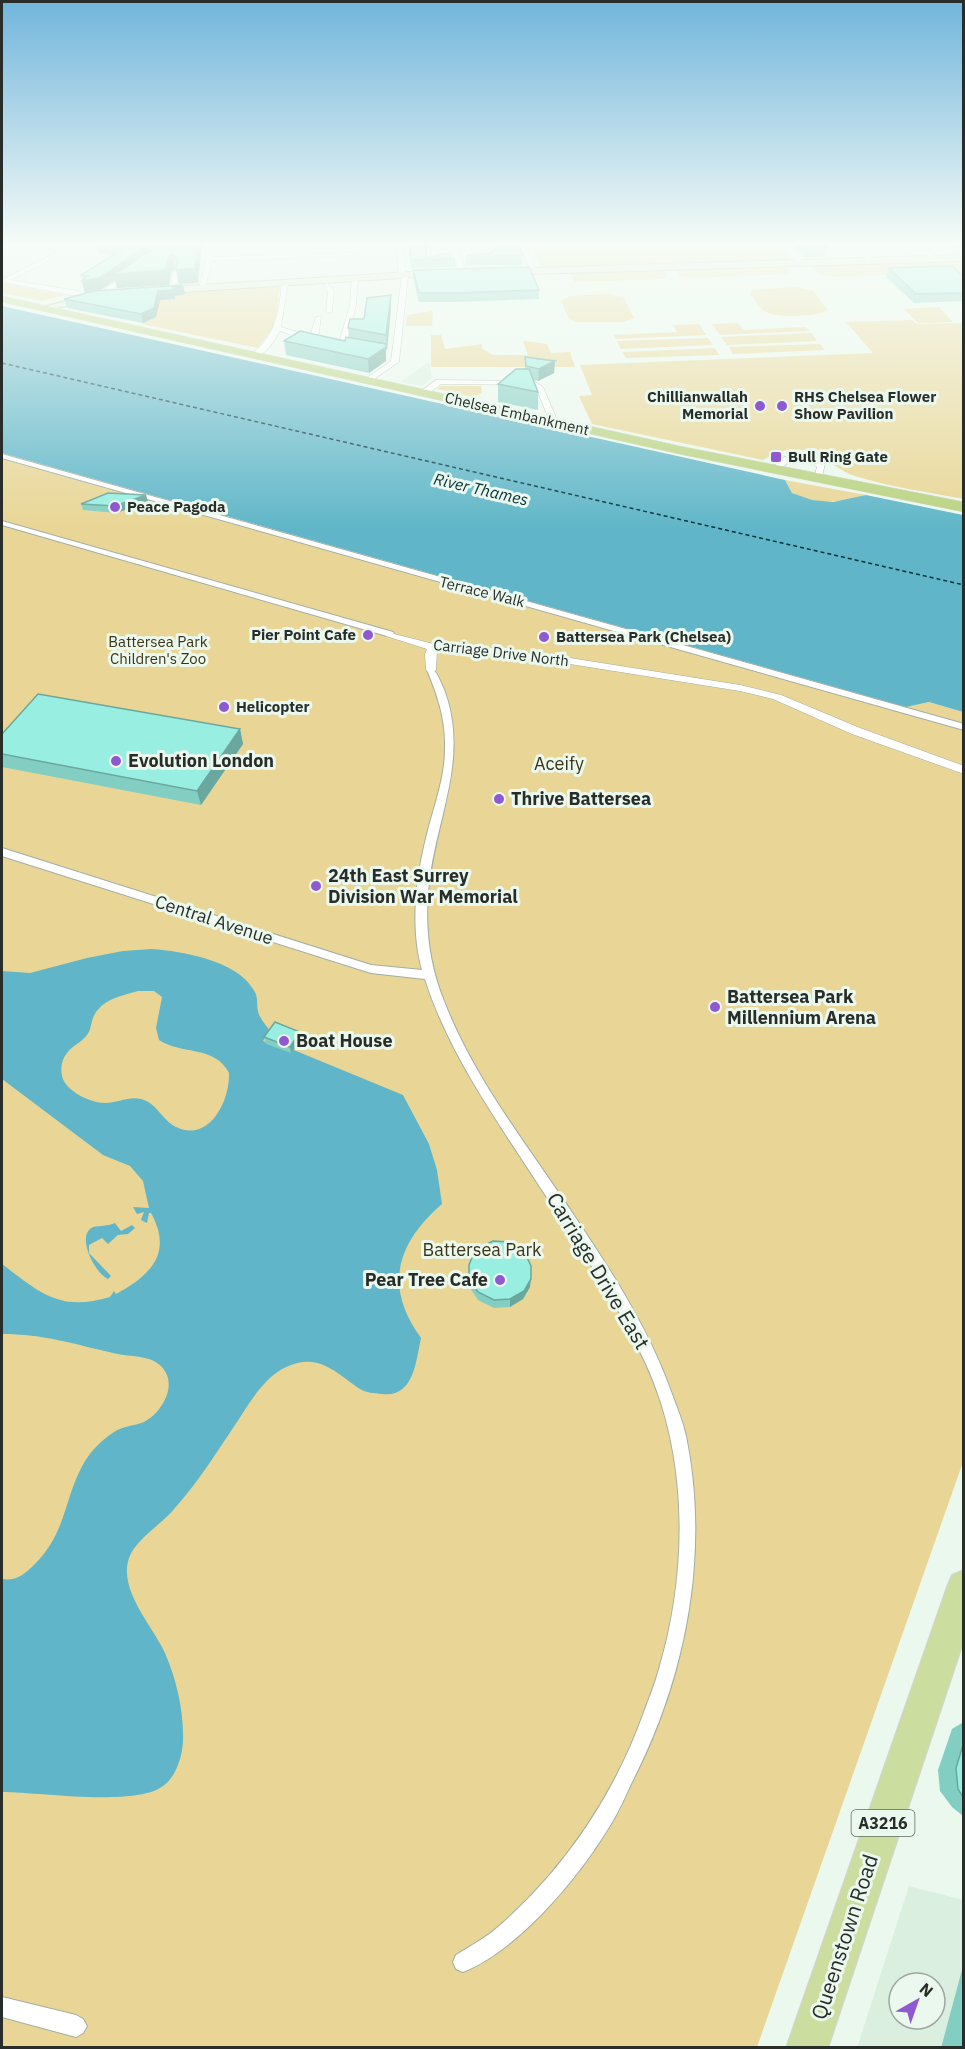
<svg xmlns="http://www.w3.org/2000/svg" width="965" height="2049" viewBox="0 0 965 2049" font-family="'IBM Plex Sans',sans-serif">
	<rect width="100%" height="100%" fill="#ebf8ee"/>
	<g fill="#daefdf" fill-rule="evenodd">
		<polygon points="429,362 432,378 422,386 401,382"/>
		<path d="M 909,1886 L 963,1900 L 963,2047 L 857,2048 ZM 899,1983 L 935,1983 L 935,2019 L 899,2019 Z"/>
	</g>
	<g fill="#e9d696">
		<polygon points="530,242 776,242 792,260 541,268"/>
		<polygon points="955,261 963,265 964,272 834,277 820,275 812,266"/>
		<polygon points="783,265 791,274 693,278 680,276 676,269"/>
		<polygon points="664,270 667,275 664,279 575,282 570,273"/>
		<polygon points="2,283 66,295 42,301 2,293"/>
		<polygon points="280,285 275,325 258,348 142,324 150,320 155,295"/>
		<path d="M 796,287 L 813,291 L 828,310 C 819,317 776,318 766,312 C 760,309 755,300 750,294 L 752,290 Z"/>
		<polygon points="609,294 624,297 634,318 624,322 576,322 569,319 561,301 570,296"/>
		<polygon points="939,307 953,322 918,323 904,309"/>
		<polygon points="433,311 432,326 406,326 407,315"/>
		<path d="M 912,320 L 917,324 L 963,323 L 963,499 C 928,492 889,487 855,476 C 835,470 824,452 802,450 C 786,448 776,453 763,460 L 592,424 L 579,396 L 592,395 L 580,365 L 873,353 L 846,322 Z"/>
		<polygon points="738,323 743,330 806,327 809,331 720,335 712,324"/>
		<polygon points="699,324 706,335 616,339 614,335 677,332 673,325"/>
		<polygon points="811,333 817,341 727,345 721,337"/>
		<polygon points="431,335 441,335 445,349 482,344 482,349 493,355 528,355 523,341 547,344 551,353 570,352 575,367 431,367"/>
		<polygon points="708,338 713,345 621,349 617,341"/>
		<polygon points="820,344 825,350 733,354 729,347"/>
		<polygon points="715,348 719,355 626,358 622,352"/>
		<polygon points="441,386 481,386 482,393 473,397 437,389"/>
		<polygon points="2,453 905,707 929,702 963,712 963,1462 757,2047 2,2047"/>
		<path d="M 785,480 L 866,495 C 844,502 813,506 792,493 Z"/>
	</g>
	<g fill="#60b6c8" fill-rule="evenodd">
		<polygon points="2,306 785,480 792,493 812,500 833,502 866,495 963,515 963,712 929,702 906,707 2,453"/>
		<path d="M 152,949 C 182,951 237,961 253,989 C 259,997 256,1002 258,1011 C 259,1018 267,1026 270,1031 L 263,1041 L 286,1051 L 289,1048 L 403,1095 L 429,1144 L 437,1170 L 442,1204 C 396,1244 384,1287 421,1338 C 416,1361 414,1398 382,1394 C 374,1393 366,1393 360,1389 C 337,1374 321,1354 291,1365 C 269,1372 253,1397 241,1416 C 220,1447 200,1480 175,1508 C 162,1524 136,1539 129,1558 C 118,1590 153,1626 165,1653 C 177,1681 184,1712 183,1742 C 182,1757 176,1777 163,1786 C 136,1807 37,1792 2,1792 L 2,1579 C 16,1581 23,1575 33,1566 C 68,1532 63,1498 85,1461 C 92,1450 103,1439 114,1432 C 123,1426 134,1426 144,1422 C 160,1414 175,1390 166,1373 C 156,1353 131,1358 113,1353 C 73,1344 44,1334 2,1334 L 2,1264 C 40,1293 60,1312 110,1297 L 114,1291 L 116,1294 C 151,1275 173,1253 151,1213 L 149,1213 L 147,1223 L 141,1220 L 144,1212 L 137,1214 L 133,1207 L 149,1208 L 143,1181 L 130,1166 L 103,1155 L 2,1079 L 2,971 L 30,973 L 87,958 L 123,951 ZM 138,991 L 154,991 L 162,997 L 156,1028 L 159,1040 C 181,1055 215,1045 229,1073 C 230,1100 210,1143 176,1127 C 162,1120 157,1103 141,1099 C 129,1096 117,1103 105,1103 C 91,1103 68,1092 63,1079 C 60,1071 61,1060 67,1053 C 72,1046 82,1042 87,1035 C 91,1030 91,1023 93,1018 C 101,999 121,996 138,991 Z"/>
		<path d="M 115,1223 L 121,1231 L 132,1225 L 135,1228 L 128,1234 L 118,1235 L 108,1244 L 102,1238 L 89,1245 L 89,1253 L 111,1276 L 108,1279 C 95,1273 79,1241 89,1230 C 93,1224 104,1228 115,1223 Z"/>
	</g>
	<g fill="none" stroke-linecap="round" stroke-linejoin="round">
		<polyline stroke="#053139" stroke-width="1.5" stroke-dasharray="4 3" stroke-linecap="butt" points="2,363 964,585"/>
		<defs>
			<g id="pedestrian">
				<polygon points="2,454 964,724 964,730 2,458"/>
				<polygon points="2,521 393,632 394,634 387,636 2,525"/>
				<path d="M 431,667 C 438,673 441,683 445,692 C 470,763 433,823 428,894 C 425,931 430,966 444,1001 C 474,1079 528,1146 573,1214 C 612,1272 649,1329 672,1394 C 677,1408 683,1422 686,1436 C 710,1554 686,1678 631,1784 C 625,1797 619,1811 611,1824 C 580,1876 520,1949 463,1972 L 456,1969 L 453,1962 L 456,1955 C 470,1946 486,1938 498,1927 C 564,1870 615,1794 644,1712 C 649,1698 655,1684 659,1669 C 688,1571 689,1456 645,1362 C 612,1291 565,1226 523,1161 C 485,1103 446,1045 425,979 L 371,973 L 2,856 L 2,848 L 371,965 L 422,970 C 410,927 416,877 427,834 C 434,806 445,778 445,749 C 446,721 438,696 427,670 Z"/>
				<polygon points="2,1997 76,2015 83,2019 87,2026 83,2033 76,2037 2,2017"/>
			</g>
			<g id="minor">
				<polygon points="77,242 84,242 11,280 78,291 87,296 87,298 2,282 2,280"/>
				<polygon points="463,242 456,244 466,273 463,275 460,273 450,244 402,245 405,273 408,276 399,362 368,383 365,379 391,361 402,276 399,273 396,245 216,247 213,257 353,253 356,255 212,261 205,288 202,290 199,288 210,245 213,243"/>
				<polygon points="519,242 525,242 536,272 531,271"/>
				<polygon points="780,242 786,242 805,265 801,265"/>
				<polygon points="849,242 855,242 875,263 871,263"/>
				<polygon points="911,242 917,242 938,259 933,260"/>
				<polygon points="176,271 179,273 175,290 170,291 173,273"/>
				<polygon points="129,272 134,273 110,291 110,295 106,295 105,289"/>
				<polygon points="355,275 358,277 356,305 346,346 342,348 338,346 350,305 352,277"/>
				<path d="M 285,280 L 288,282 L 281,327 L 310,336 L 316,317 L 321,316 L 318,340 L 313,342 L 280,331 C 274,341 266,356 253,357 L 253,353 C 277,334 279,310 282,282 Z"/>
				<polygon points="327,283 334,291 332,311 329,313 326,311 328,291 324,285"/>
				<polygon points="436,380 534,381 543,387 558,422 551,424 536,388 530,385 441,384 427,395 421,395 421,391"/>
				<path d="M 797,454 L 814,457 L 825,464 L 821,480 L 814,478 L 817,467 C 804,455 789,458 778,472 L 771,470 L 782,458 Z"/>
				<polygon points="386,632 434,644 474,646 570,658 740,685 781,695 860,728 964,766 964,774 852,734 773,699 740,691 570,664 474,652 437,650 436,670 431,673 426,670 425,654 427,649 386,636"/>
			</g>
			<g id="secondary">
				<polygon points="964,255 964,261 500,275 495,272 500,269"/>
				<polygon points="443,270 446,271 446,275 153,294 148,291 153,288"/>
				<polygon points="93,293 97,294 97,298 45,311 40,308"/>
			</g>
			<g id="primary">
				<polygon points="941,242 952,242 964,252 964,260"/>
				<polygon points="964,1570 964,1640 828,2048 786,2048 947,1587 952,1575"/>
			</g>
			<polygon id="trunk" points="2,296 684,447 964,502 964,512 684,455 2,302"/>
		</defs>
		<use href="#pedestrian" stroke="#a1aea4" stroke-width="2"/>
		<use href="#minor" stroke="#a1aea4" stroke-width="1"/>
		<use href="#secondary" stroke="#a1aea4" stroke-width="2"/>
		<use href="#primary" stroke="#d4d5d4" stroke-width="2"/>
		<use href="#trunk" stroke="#d4d5d4" stroke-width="1"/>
		<use href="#pedestrian" fill="#fff" fill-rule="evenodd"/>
		<use href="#minor" fill="#fff" fill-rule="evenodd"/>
		<use href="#secondary" fill="#e5eecf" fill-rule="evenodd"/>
		<use href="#primary" fill="#cbdd9f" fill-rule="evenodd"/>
		<use href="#trunk" fill="#bad27f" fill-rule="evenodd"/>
	</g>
	<g fill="#83cec2" fill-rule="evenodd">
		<path d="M 96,242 L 167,242 L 167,243 L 173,243 L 173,242 L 202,242 L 198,283 L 179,284 L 176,270 L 175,269 L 171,273 L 169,285 L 117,288 L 115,280 L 102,289 L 85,293 L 81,275 L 113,256 L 99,253 L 96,243 L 97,242 ZM 148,247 L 155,248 L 149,252 Z"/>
		<polygon points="409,242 426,259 450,258 455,259 456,267 411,268"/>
		<polygon points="790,242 828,242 825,257 804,257"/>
		<polygon points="508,245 523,255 522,265 466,265 466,255 489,254"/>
		<polygon points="889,268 963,276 963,301 914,303 886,277"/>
		<polygon points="413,270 539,290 539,299 455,302 419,302 413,279"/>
		<polygon points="183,285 185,294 174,296 175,299 160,300 156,317 143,323 67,308 64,299"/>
		<polygon points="391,295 391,309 387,350 386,350 386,361 369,373 286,355 284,341 345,341 349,337 348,328 364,319"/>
		<polygon points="525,357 555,361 554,373 538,381 533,380 538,392 538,410 498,402 498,384 525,369"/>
		<polygon points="148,501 117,513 83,510 81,504"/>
		<polygon points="240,729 243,744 201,805 2,767 2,734"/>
		<polygon points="264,1037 302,1039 291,1053 266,1044"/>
		<polygon points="469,1265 530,1287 523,1299 510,1307 494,1308 478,1300 469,1286"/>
		<polygon points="962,1723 963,1723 963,1816 952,1807 940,1791 938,1770 952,1729"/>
		<polygon points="963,1966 963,2048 941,2048"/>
	</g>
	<g fill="#6aa79e">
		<polygon points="159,242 167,242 167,244 160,249"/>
		<polygon points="198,242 202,242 202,244 198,283 179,284 176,270"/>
		<polygon points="148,245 150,255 168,258 172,255 175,269 171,273 169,285 117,288 115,280 102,289 85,293 82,281"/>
		<polygon points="183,285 185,294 174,296 173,287"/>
		<polygon points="173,290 175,299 160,300 156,317 143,323 141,314 158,291"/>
		<polygon points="391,295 391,309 387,350 386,335"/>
		<polygon points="386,344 386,361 369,373 368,359"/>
		<polygon points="555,361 554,373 538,381 539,369"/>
		<polygon points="146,495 148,501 117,513 115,506"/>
		<polygon points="240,729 243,744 201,805 197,791"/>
		<polygon points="300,1032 302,1039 291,1053 290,1047"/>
		<polygon points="531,1279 530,1287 523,1299 510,1307 510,1299"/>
	</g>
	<g fill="#98efe1" stroke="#6aa79e" stroke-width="1.5">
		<polygon points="98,242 120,242 148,245 99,278 82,281 88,276 81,275 126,247 96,243"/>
		<polygon points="180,242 198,242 195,268 176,270 178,258 172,255 168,258 166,270 114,274 161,244"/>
		<polygon points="409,242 426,242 426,259 441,254 450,254 450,258 455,259 411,260"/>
		<polygon points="506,242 507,242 508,245 519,245 523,255 466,255 489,254"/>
		<polygon points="952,266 963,276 963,293 916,294 889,268"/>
		<polygon points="529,267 539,290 455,293 419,293 413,270"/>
		<polygon points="183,285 173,287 173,290 158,291 154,308 141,314 64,299 94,291"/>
		<polygon points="391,295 386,335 348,328 350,319 364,319 367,298"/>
		<polygon points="300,331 345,341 346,337 386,344 386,347 368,359 284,341"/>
		<polygon points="525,357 555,361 539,369 526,366"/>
		<polygon points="516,369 529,369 538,392 498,384"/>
		<polygon points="108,493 146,495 115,506 81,504"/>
		<polygon points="38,694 240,729 197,791 2,754 2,734"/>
		<polygon points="275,1022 300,1032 290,1047 264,1037"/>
		<polygon points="493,1241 510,1242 524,1251 531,1266 531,1279 524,1291 510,1299 494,1300 478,1292 469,1278 469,1265 473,1255 481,1247"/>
		<polygon points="963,1745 963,1797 958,1789 956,1768"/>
	</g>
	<linearGradient id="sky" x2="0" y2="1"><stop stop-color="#71b5db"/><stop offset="0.46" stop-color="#f6fcf7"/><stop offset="1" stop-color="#f6fcf7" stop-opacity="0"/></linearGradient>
	<rect width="965" height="529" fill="url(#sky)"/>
	<g fill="#8f59d1" stroke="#ebf8ee" stroke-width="2">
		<circle cx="760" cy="406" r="6"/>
		<circle cx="782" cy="406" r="6"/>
		<rect x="770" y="451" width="12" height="12" rx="3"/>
		<circle cx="115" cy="507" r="6"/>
		<circle cx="368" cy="635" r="6"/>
		<circle cx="544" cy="637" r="6"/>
		<circle cx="224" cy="707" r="6"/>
		<circle cx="116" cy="761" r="6"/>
		<circle cx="499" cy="799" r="6"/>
		<circle cx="316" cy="886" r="6"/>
		<circle cx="715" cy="1007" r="6"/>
		<circle cx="284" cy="1041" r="6"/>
		<circle cx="500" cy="1280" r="6"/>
	</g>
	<g text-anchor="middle" stroke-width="6" stroke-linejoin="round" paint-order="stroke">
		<g font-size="15" font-weight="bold" fill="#282d29" stroke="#ebf8ee" text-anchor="start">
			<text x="748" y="402" text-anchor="end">Chillianwallah<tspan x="748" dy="17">Memorial</tspan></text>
			<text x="794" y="402">RHS Chelsea Flower<tspan x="794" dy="17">Show Pavilion</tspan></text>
			<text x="788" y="462">Bull Ring Gate</text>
			<text x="127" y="512">Peace Pagoda</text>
			<text x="356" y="640" text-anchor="end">Pier Point Cafe</text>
			<text x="556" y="642">Battersea Park (Chelsea)</text>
			<text x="236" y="712">Helicopter</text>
		</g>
		<g font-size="15" fill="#282d29" stroke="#ebf8ee">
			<text transform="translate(517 414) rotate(13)" y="5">Chelsea Embankment</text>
			<text transform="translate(482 592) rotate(14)" y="5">Terrace Walk</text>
			<text transform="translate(501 653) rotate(7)" y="5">Carriage Drive North</text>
		</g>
		<g font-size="15" fill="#3d3417" stroke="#ebf8ee">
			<text x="158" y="647">Battersea Park<tspan x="158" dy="17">Children's Zoo</tspan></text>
		</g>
		<g font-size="16" font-style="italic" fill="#053139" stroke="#ebf8ee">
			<text transform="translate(481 489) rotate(13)" y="6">River Thames</text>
		</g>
		<rect fill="#ebf8ee" stroke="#626a64" stroke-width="1.5" x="851.5" y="1810" width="63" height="26" rx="4.5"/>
		<g font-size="16" font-weight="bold" fill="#282d29">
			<text x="883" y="1829">A3216</text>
		</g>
		<g font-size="18" font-weight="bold" fill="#282d29" stroke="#ebf8ee" text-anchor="start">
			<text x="128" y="767">Evolution London</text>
			<text x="511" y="805">Thrive Battersea</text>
			<text x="328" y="882">24th East Surrey<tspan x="328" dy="21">Division War Memorial</tspan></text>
			<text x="727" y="1003">Battersea Park<tspan x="727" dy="21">Millennium Arena</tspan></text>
			<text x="296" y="1047">Boat House</text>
			<text x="488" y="1286" text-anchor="end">Pear Tree Cafe</text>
		</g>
		<g font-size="18" fill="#3d3417" stroke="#ebf8ee">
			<text x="559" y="770">Aceify</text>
			<text x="482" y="1256">Battersea Park</text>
		</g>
		<g font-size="18" fill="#282d29" stroke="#ebf8ee">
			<text transform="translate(214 920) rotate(18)" y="6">Central Avenue</text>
		</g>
		<g font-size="21" fill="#282d29" stroke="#ebf8ee">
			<text transform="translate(598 1271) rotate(59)" y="7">Carriage Drive East</text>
			<text transform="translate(845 1937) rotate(-72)" y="7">Queenstown Road</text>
		</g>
	</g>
	<rect width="965" height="2049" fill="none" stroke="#282d29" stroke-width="6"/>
	<g transform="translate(917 2001) rotate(40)"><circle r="28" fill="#ebf8ee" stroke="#9da79f" stroke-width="1.5"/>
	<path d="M0-4.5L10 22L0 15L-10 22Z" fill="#8f59d1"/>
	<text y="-9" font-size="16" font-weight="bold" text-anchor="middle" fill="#282d29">N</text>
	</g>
</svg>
